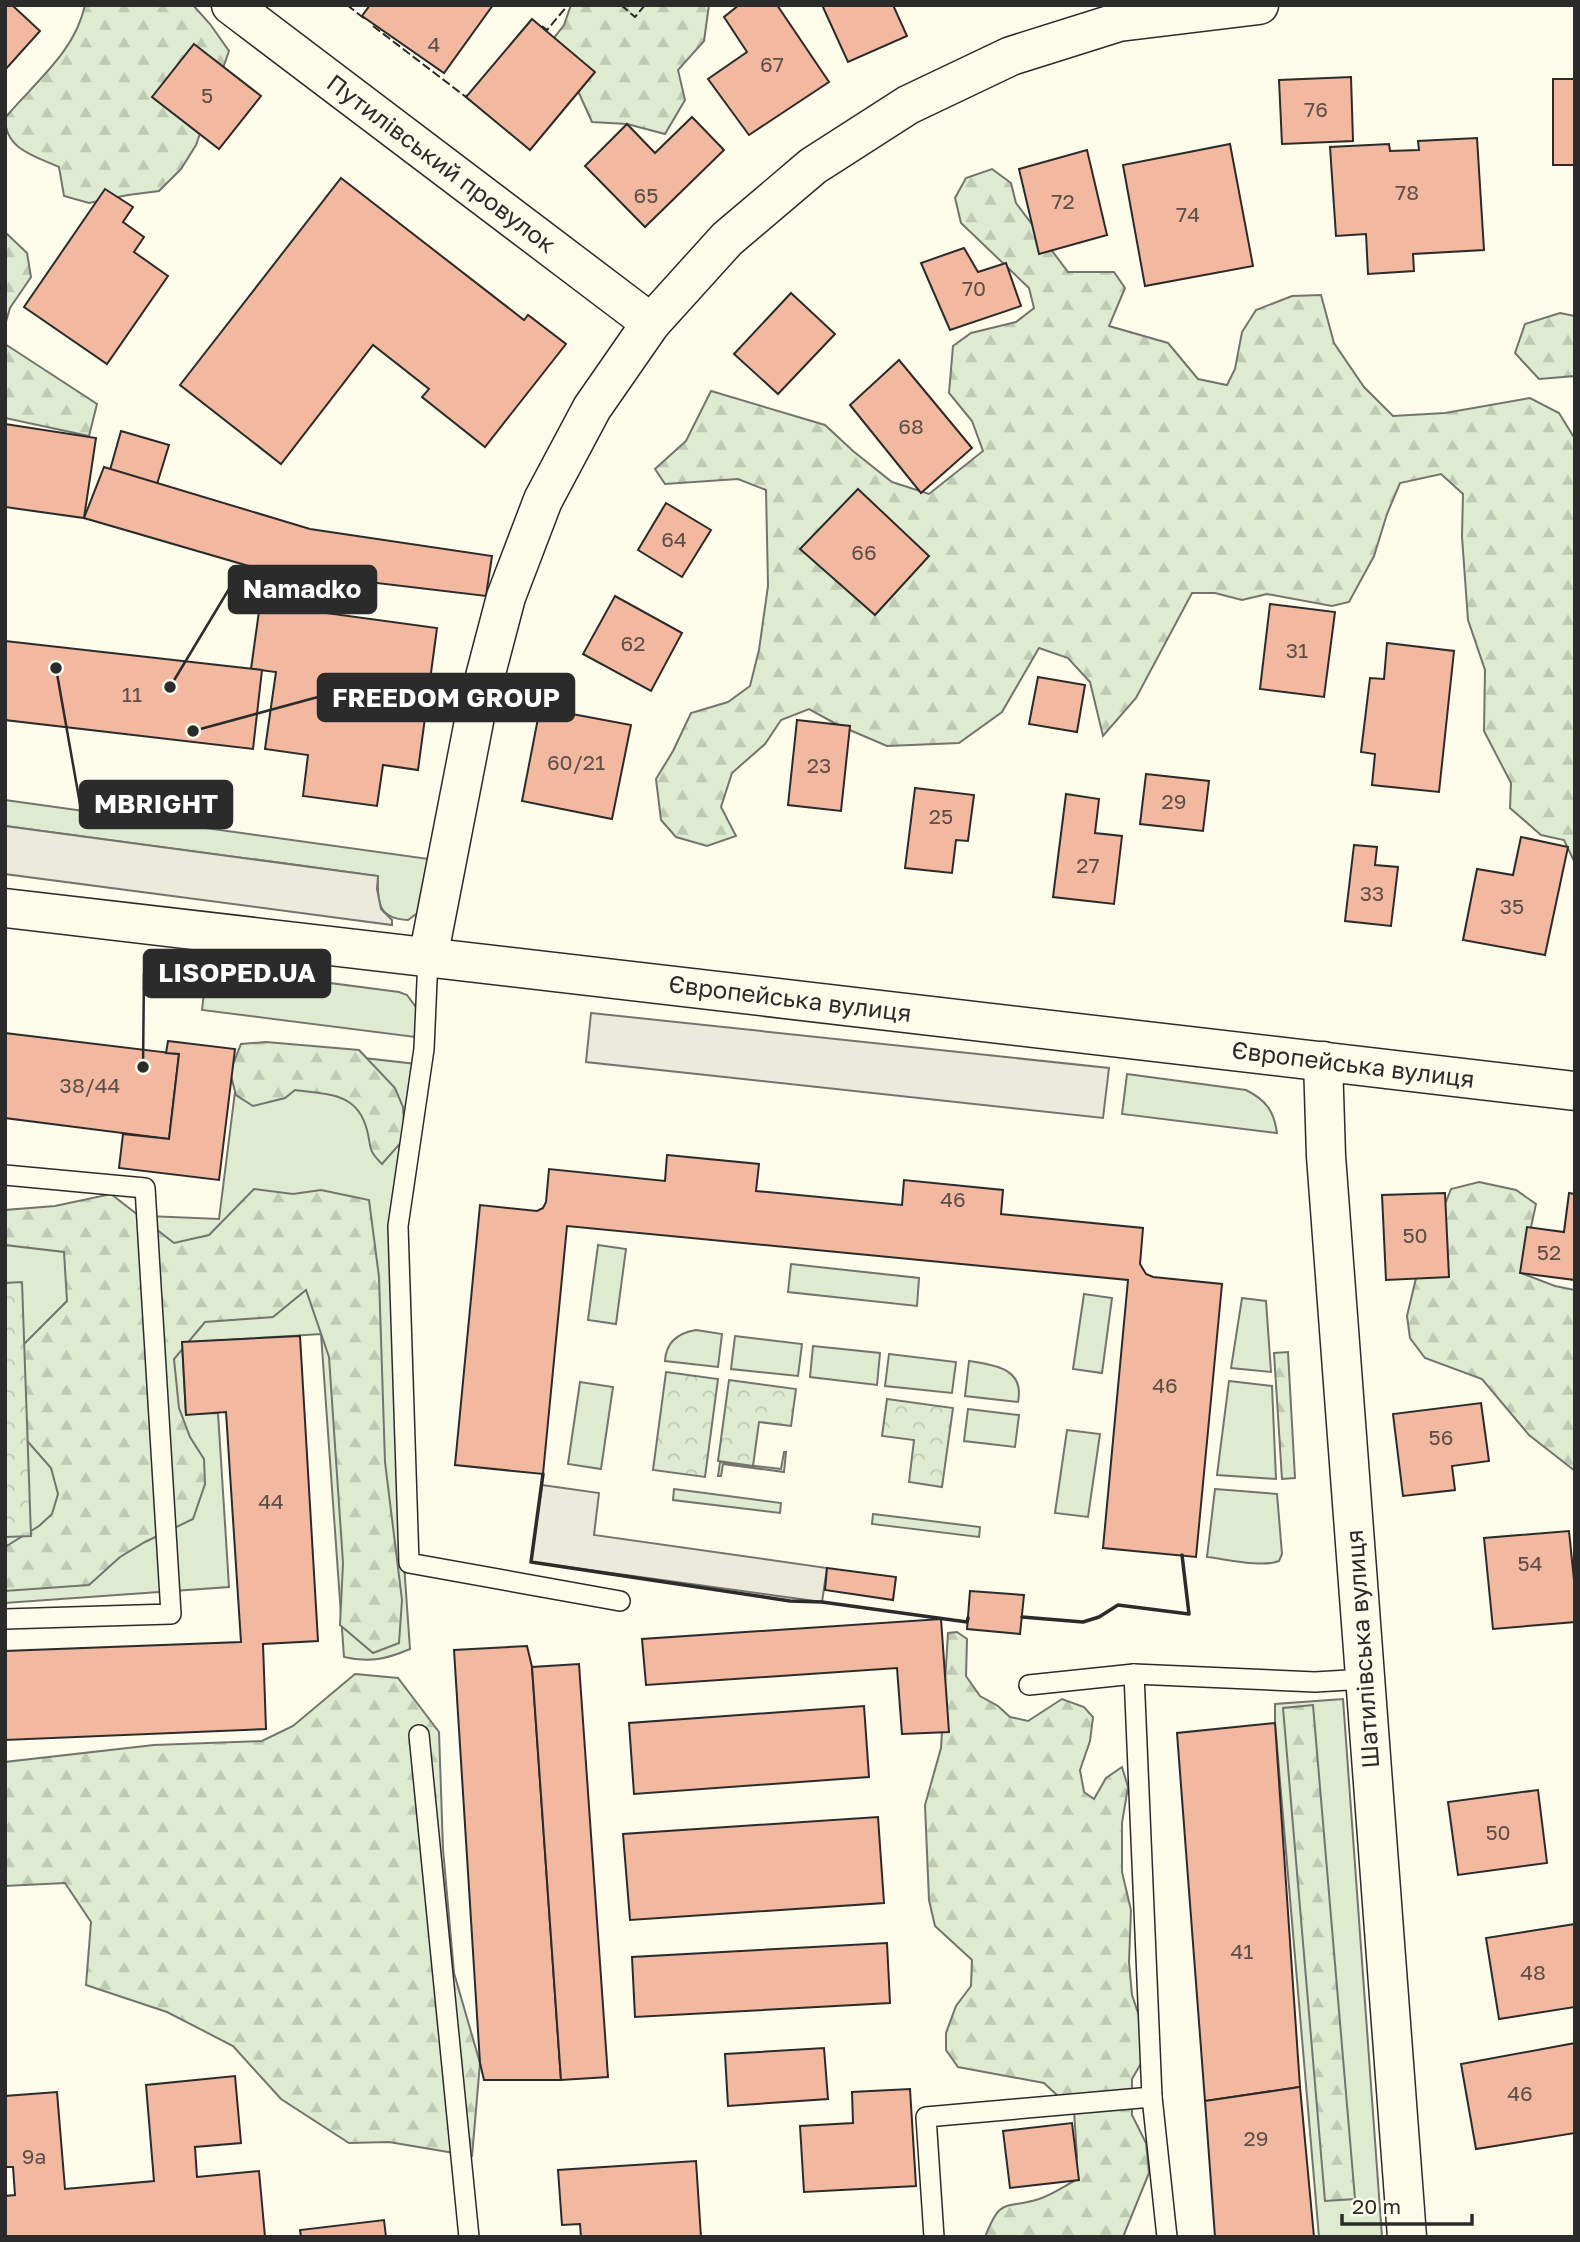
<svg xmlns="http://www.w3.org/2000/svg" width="1580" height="2242" viewBox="0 0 1580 2242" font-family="'Golos Text',sans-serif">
	<defs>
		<pattern id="forest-firs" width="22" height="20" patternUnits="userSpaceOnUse" patternTransform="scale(1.75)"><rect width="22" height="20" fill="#deebd1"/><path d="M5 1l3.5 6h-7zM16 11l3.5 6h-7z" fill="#bfcab4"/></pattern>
		<pattern id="park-crowns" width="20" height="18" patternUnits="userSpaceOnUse" patternTransform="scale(1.75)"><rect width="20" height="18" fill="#deebd1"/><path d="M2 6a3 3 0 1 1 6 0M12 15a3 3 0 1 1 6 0" fill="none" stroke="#bfcab4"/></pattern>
	</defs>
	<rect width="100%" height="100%" fill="#fdfbea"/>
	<g fill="#deebd1" stroke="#74746e" stroke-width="2">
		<path d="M 5,800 L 436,860 L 419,912 L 408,920 C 378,919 377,902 378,876 L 5,826 Z"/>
		<polygon points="207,967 399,992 407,995 418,1010 415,1037 202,1010"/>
		<path d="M 241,1044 L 416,1064 L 396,1197 L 402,1536 L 410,1649 C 387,1659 369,1663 344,1657 L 321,1334 L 182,1343 L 186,1414 L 218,1413 L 229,1587 L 5,1603 L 5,1210 L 219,1219 Z"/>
		<path d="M 1127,1074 L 1246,1090 C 1266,1100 1274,1111 1277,1133 L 1122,1114 Z"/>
		<polygon points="598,1245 626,1249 616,1324 588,1320"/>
		<polygon points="791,1264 919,1278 917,1306 788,1292"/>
		<polygon points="1084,1294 1112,1298 1102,1373 1073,1369"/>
		<polygon points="1242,1298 1266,1301 1271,1372 1231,1368"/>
		<path d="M 696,1330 L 722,1334 L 718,1367 L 665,1361 C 666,1342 678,1333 696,1330 Z"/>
		<polygon points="735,1336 802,1344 798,1376 731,1369"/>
		<polygon points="813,1346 880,1353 877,1385 810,1377"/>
		<polygon points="889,1354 956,1362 952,1393 885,1386"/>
		<path d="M 969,1361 C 994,1365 1025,1368 1018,1402 L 965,1396 Z"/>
		<polygon points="1229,1381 1272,1386 1276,1479 1217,1475"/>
		<polygon points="580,1382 613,1387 601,1469 568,1464"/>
		<polygon points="968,1409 1019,1415 1015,1447 964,1441"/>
		<polygon points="1067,1430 1100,1434 1088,1517 1055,1513"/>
		<polygon points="784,1452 786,1452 784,1472 723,1464 721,1476 718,1476 720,1462 781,1469"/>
		<polygon points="674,1489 781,1503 780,1513 673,1500"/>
		<path d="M 1215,1489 L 1277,1494 L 1282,1554 L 1279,1561 C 1262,1568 1226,1559 1207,1557 Z"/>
		<polygon points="873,1514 980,1527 979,1537 872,1524"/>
		<polygon points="1343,1699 1382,2237 1319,2237 1275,1723 1275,1704"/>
	</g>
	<g fill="url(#forest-firs)" stroke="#74746e" stroke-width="2">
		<path d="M 85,5 L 193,5 L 210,24 L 229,51 L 196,145 L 181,169 L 159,191 L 128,195 L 89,203 L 64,196 L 59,167 C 34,156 5,149 5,118 C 35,82 75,52 85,5 Z"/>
		<polygon points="571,5 709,5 704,41 678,70 685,100 665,134 627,124 592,122 554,38 564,25"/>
		<polygon points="992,169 1011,183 1016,203 1068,272 1114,272 1125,288 1109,326 1168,343 1198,379 1227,385 1235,369 1242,332 1256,310 1292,296 1321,295 1334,343 1364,387 1393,416 1445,413 1530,398 1559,413 1575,439 1575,863 1564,840 1541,835 1510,808 1511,783 1484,731 1485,670 1468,620 1462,537 1463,494 1441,474 1400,483 1387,514 1374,556 1349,602 1332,606 1267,594 1242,600 1215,593 1192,593 1136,698 1103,736 1090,682 1068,658 1039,648 1002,712 959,743 887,746 838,725 809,709 781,720 765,744 732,773 721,807 736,836 707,846 676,837 661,820 656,779 673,751 691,713 728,702 750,686 759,650 768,586 766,490 738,479 665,484 655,469 686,441 711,391 825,425 853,451 892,482 929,494 983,451 972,421 949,393 953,346 971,333 1016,322 1034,308 1029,288 961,223 955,198 966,178"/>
		<polygon points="5,232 27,253 31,277 10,308 5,325"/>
		<polygon points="1560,313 1575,316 1575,376 1539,379 1515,353 1525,324"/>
		<polygon points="5,344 97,404 89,436 5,418"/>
		<path d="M 266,1042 L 359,1050 L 395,1088 L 403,1107 L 405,1138 L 382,1164 C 367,1149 372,1149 367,1130 C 357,1092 328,1095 295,1090 L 285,1098 L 253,1106 L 236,1095 L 230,1072 L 241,1044 Z"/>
		<polygon points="1479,1182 1516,1190 1536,1204 1521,1273 1555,1286 1575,1290 1575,1471 1529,1435 1482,1379 1425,1358 1410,1338 1407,1316 1416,1278 1451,1189"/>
		<polygon points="254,1189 293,1194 321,1190 369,1200 379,1277 385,1462 402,1600 399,1643 373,1653 340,1625 343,1563 329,1357 306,1290 273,1317 205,1322 174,1359 179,1408 190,1437 204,1459 205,1484 193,1519 145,1542 120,1557 89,1585 5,1591 5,1547 39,1526 52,1514 58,1494 51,1468 15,1427 5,1363 67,1301 64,1252 5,1245 5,1210 55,1206 111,1194 174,1243 209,1235"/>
		<polygon points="1288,1352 1295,1478 1282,1479 1274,1353"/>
		<path d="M 957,1632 L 967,1639 L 966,1676 L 980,1696 L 998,1706 L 1010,1717 L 1028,1721 L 1062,1699 L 1084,1707 L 1093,1717 L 1090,1741 L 1080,1770 L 1084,1792 L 1094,1799 L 1106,1778 L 1122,1767 L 1128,1787 L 1122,1823 L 1122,1872 L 1131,1910 L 1129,1962 L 1132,1995 L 1150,2048 L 1132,2079 L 1132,2115 L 1146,2143 L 1149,2173 L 1123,2237 L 985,2237 C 1001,2196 1004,2210 1039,2199 C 1051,2195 1063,2187 1074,2181 L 1077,2157 L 1074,2111 L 1044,2083 L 958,2067 L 946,2050 L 946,2033 L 956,2006 L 971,1986 L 972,1960 L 935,1926 L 929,1900 L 925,1805 L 941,1748 L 948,1633 Z"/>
		<polygon points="355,1674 398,1678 439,1732 443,1849 454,1973 480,2063 472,2156 389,2142 349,2143 281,2099 233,2046 167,2012 86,1985 91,1922 65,1883 5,1886 5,1762 154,1745 262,1741 293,1726"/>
		<polygon points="1313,1705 1355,2199 1325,2201 1283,1708"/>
	</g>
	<g fill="url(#park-crowns)" stroke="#74746e" stroke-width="2">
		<polygon points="22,1282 31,1536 5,1537 5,1283"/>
		<polygon points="666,1372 718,1379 705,1477 653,1470"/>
		<polygon points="729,1380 796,1389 791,1426 759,1422 753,1466 718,1461"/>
		<polygon points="887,1399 953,1408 942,1487 909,1482 914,1440 882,1436"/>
	</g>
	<g fill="#eceadb" stroke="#74746e" stroke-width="2">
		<polygon points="5,826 378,876 377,889 381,909 392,920 392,925 5,874"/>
		<polygon points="591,1013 1109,1068 1103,1118 586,1062"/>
		<polygon points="542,1485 599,1493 594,1535 827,1568 822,1602 531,1562"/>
	</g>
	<g fill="#f2b8a0" stroke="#2b2b2b" stroke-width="2">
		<polygon points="5,5 12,5 40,31 5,70"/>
		<polygon points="370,5 493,5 444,73 362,16"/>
		<polygon points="739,5 777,5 829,82 749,135 708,79 747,52 724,17"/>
		<polygon points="822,5 893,5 907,36 848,62"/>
		<polygon points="532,19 595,72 530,150 466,97"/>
		<polygon points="194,44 261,96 219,149 152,97"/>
		<polygon points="1351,77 1353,141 1282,144 1279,80"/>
		<rect x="1553" y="79" width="22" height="86"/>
		<polygon points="692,117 724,150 645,227 585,166 627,124 655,153"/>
		<polygon points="1477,138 1484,250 1413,254 1414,271 1368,274 1366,234 1336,236 1330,147 1389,144 1390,151 1419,150 1418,141"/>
		<polygon points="1230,144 1253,266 1145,286 1123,165"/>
		<polygon points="1087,150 1107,235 1039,254 1019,169"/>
		<polygon points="341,178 524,320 528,315 566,344 485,447 422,397 429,389 373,345 281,464 180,385"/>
		<polygon points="105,189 133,207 123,222 144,237 134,252 168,276 107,364 24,307"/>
		<polygon points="964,248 978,272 1006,263 1021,306 950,330 921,263"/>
		<polygon points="791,293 835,334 778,394 734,354"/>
		<polygon points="899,360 972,448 921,493 850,405"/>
		<polygon points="5,424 96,438 84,518 5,507"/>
		<polygon points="121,431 169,445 157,484 110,470"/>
		<polygon points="104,467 310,529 492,556 486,596 259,569 84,518"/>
		<polygon points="858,489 929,556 875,615 800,549"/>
		<polygon points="666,503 711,530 682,577 638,550"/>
		<polygon points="615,596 682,633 651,691 583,654"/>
		<polygon points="260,604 437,628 418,770 383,765 377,806 303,796 308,755 265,749 276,672 251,669"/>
		<polygon points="1270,604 1335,612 1324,697 1260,689"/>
		<polygon points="5,641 262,670 253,749 5,720"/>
		<polygon points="1387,643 1454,651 1439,792 1372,785 1375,754 1361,752 1370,678 1384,679"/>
		<polygon points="1038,677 1085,685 1077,732 1029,724"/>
		<polygon points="540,708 631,725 612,819 522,801"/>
		<polygon points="797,720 850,726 841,811 788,805"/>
		<polygon points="1146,774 1209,781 1203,831 1140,824"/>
		<polygon points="915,788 974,795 968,841 956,840 952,873 905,868"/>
		<polygon points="1066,794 1099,799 1095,833 1122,836 1114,904 1053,897"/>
		<polygon points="1521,837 1568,847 1545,955 1463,940 1477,869 1513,875"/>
		<polygon points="1354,845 1377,847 1375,865 1398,867 1391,926 1345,921"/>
		<polygon points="5,1033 179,1054 169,1139 5,1118"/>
		<polygon points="168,1041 235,1049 219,1180 119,1168 123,1134 169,1139 179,1054 166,1053"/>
		<polygon points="667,1155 759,1164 756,1191 902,1205 904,1180 1003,1190 1001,1214 1143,1228 1140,1264 1146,1274 1153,1277 1222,1284 1196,1557 1103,1548 1128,1280 567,1226 543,1474 455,1465 480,1205 537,1211 543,1208 546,1202 549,1169 665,1181"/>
		<polygon points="1445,1193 1449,1277 1386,1280 1382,1195"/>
		<polygon points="1569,1193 1575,1194 1575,1280 1520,1273 1527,1227 1564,1232"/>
		<polygon points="300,1336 318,1641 263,1644 266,1729 5,1740 5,1651 241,1642 226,1412 186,1415 182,1342"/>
		<polygon points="1481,1403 1489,1461 1452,1466 1455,1490 1403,1496 1393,1414"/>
		<polygon points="1569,1531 1575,1590 1575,1622 1493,1629 1484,1538"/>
		<polygon points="827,1568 896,1577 893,1600 825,1590"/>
		<polygon points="970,1591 1024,1595 1020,1634 967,1629"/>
		<polygon points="941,1619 949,1732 902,1734 897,1668 646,1685 642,1639"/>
		<polygon points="527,1646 532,1667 561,2080 484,2080 480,2063 454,1650"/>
		<polygon points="579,1664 608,2077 561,2080 532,1667"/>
		<polygon points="864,1706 869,1777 634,1794 629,1723"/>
		<polygon points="1275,1723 1300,2087 1205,2101 1177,1733"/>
		<polygon points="1538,1790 1547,1863 1458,1875 1448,1802"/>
		<polygon points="878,1817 884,1903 630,1920 623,1834"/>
		<polygon points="1575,1924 1575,2007 1499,2019 1486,1938"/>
		<polygon points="887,1943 890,2003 635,2017 632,1957"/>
		<polygon points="1575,2043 1575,2133 1476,2149 1461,2064"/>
		<polygon points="824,2048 828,2099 728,2106 725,2054"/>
		<polygon points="235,2076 241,2143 195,2147 197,2177 259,2171 265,2237 5,2237 5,2196 15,2195 13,2167 5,2167 5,2096 57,2092 65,2189 154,2181 146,2085"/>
		<polygon points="1300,2087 1314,2237 1215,2237 1205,2101"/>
		<polygon points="910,2089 916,2186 804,2192 800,2126 853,2123 852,2092"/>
		<polygon points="1072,2123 1079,2180 1010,2188 1003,2131"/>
		<polygon points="696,2161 701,2237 581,2237 580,2224 562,2225 558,2170"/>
		<polygon points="384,2220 386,2237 301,2237 300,2230"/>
	</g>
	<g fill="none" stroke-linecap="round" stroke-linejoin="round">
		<defs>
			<g id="service">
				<polyline points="428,958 424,1049 398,1226 409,1563 620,1601"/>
				<polyline points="5,1175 145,1188 171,1614 5,1619"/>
				<polyline points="1134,1674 1152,2097 1167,2237"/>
				<polyline points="1029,1685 1134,1674 1315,1682 1365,1679"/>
				<polyline points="419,1735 469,2237"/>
				<polyline points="934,2237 926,2117 1152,2097"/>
			</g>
			<g id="minor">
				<polyline points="231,5 651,323"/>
				<polyline points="428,958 476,711 506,597 543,500 592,408 651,323 727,239 813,166 908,105 1011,56 1119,22 1259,5"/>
			</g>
			<polyline id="tertiary" points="1323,1061 1326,1156 1407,2237"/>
			<polyline id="secondary" points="5,908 1575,1091"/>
		</defs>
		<use href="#service" stroke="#2b2b2b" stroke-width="22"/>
		<use href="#minor" stroke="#2b2b2b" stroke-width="41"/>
		<use href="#tertiary" stroke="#2b2b2b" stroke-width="41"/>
		<use href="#secondary" stroke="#2b2b2b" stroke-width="41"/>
		<use href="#service" stroke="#fdfbea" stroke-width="19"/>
		<use href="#minor" stroke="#fdfbea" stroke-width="38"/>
		<use href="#tertiary" stroke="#fdfbea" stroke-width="38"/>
		<use href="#secondary" stroke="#fdfbea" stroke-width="38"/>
		<g stroke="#2b2b2b" stroke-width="2" stroke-dasharray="9 3.5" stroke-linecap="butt">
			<polyline points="347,5 365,19"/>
			<polyline points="621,5 635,17 645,5"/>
			<polyline points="373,26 466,97 467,95"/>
			<polyline points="542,26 547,30 568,5"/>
		</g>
		<g stroke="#2b2b2b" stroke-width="3.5">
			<polyline points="543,1474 531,1562 790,1601 822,1602 967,1622 968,1618"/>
			<polyline points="1022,1617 1083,1622 1099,1617 1118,1605 1189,1614 1182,1555"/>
		</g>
	</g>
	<g text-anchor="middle" stroke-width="5" stroke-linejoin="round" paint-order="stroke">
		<g font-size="21" fill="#5d4e48">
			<text x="434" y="52">4</text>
			<text x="772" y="72">67</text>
			<text x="207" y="103">5</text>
			<text x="1316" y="117">76</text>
			<text x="1407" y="200">78</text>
			<text x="646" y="203">65</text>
			<text x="1063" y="209">72</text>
			<text x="1188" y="222">74</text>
			<text x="974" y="296">70</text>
			<text x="911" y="434">68</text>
			<text x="674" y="547">64</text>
			<text x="864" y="560">66</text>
			<text x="633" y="651">62</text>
			<text x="1297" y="658">31</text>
			<text x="132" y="702">11</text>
			<text x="576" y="770">60/21</text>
			<text x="819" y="773">23</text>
			<text x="1174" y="809">29</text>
			<text x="941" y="824">25</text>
			<text x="1088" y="873">27</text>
			<text x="1372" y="901">33</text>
			<text x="1512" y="914">35</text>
			<text x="90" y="1093">38/44</text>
			<text x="953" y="1207">46</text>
			<text x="1415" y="1243">50</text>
			<text x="1549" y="1260">52</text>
			<text x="1165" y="1393">46</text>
			<text x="1441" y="1445">56</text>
			<text x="271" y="1509">44</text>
			<text x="1530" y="1571">54</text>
			<text x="1498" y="1840">50</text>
			<text x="1242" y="1959">41</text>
			<text x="1533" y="1980">48</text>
			<text x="1520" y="2101">46</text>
			<text x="1256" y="2146">29</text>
			<text x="34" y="2164">9а</text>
		</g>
		<g font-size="24" fill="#2b2b2b" stroke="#fdfbea">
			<text transform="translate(441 164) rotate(37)" y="8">Путилівський провулок</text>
			<text transform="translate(790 999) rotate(7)" y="8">Європейська вулиця</text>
			<text transform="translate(1353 1065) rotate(7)" y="8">Європейська вулиця</text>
			<text transform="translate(1363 1649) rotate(-94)" y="8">Шатилівська вулиця</text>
		</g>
	</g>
	<path fill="none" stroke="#2b2b2b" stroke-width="2.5" d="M170 687L229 589M193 731L318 697M56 668L80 804M143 1067L144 973"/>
	<g fill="#2b2b2b" stroke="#fdfbea" stroke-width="2.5">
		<circle cx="170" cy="687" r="7"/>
		<circle cx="193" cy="731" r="7"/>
		<circle cx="56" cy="668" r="7"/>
		<circle cx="143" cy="1067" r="7"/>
	</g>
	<g fill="#2b2b2b" stroke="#2b2b2b" stroke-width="2.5">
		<rect x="229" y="566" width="147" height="47" rx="7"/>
		<rect x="318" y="674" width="256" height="47" rx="7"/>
		<rect x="80" y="781" width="152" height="47" rx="7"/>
		<rect x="144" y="950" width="186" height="47" rx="7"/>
	</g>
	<g font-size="26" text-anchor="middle" font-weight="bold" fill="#fff">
		<text x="302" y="598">Namadko</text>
		<text x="446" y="707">FREEDOM GROUP</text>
		<text x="156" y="813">MBRIGHT</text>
		<text x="237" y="982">LISOPED.UA</text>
	</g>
	<rect width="1580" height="2242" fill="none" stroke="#2b2b2b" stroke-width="14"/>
	<path d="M1342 2214v10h130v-10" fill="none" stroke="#2b2b2b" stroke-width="3.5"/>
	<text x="1352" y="2214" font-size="21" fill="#2b2b2b" stroke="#fdfbea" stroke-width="5" paint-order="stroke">20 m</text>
</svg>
